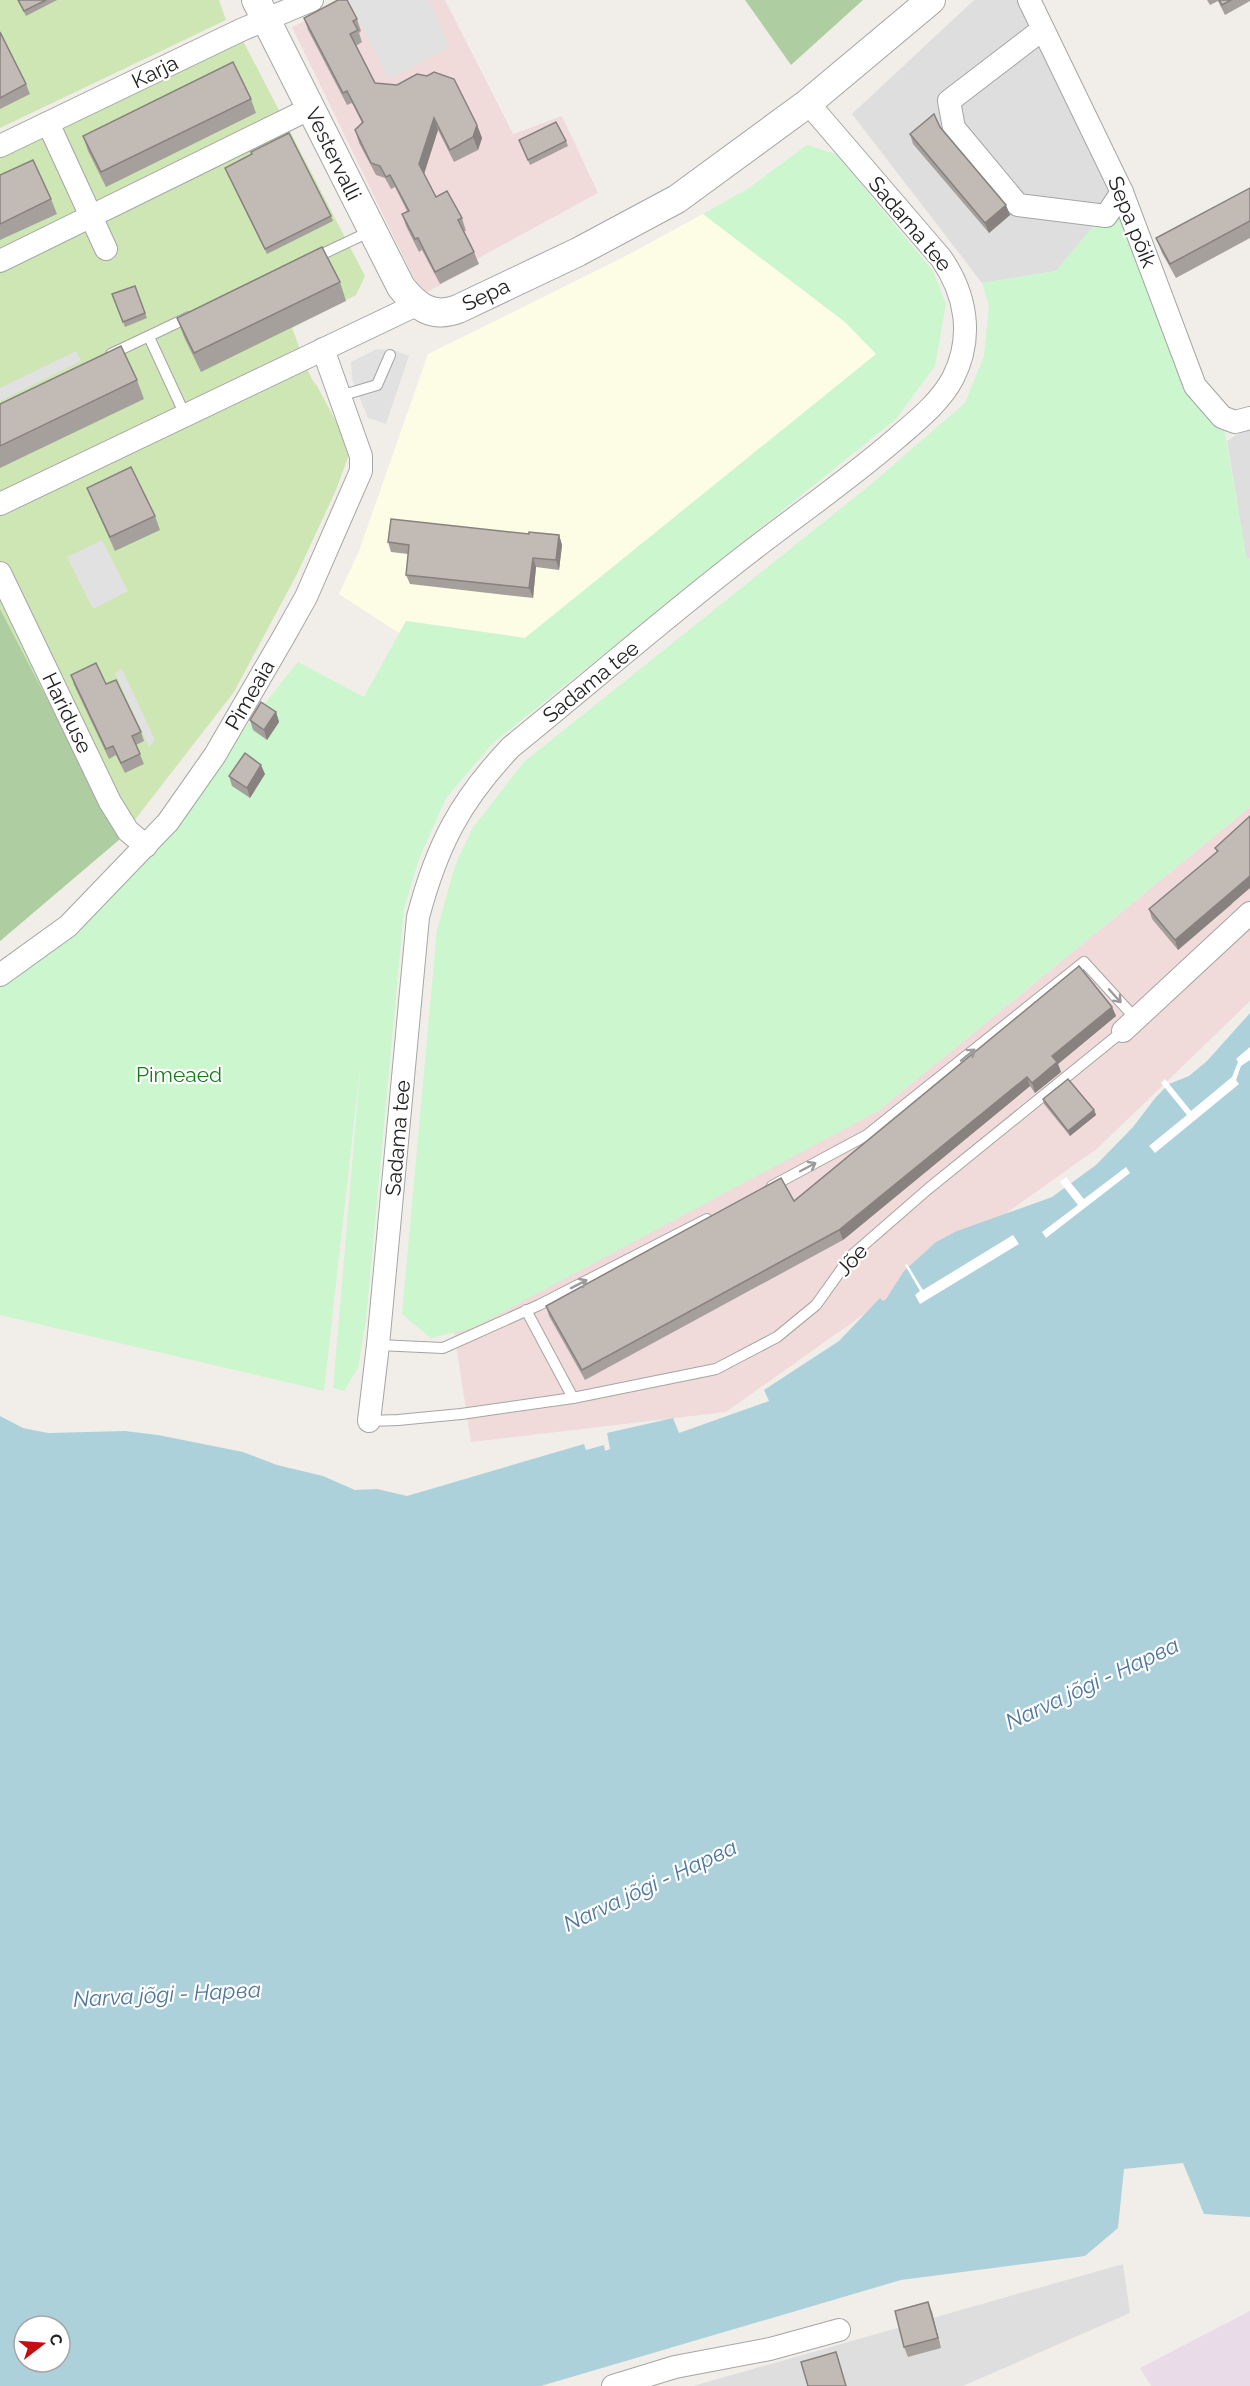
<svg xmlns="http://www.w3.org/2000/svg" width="1250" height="2386" viewBox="0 0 1250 2386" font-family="Raleway,sans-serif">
	<rect width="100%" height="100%" fill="#f1eee9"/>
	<g fill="#dfdede">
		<polygon points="974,0 1024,0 1122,192 1056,271 982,283 852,114"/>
		<polygon points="1250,426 1250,559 1246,557 1227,441"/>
		<polygon points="1123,2264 1130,2313 963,2386 693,2386"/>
	</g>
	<g fill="#f0dbda">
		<polygon points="349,0 445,0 513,134 562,116 598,193 477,259 479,264 422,295 292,27"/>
		<polygon points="1250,807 1250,1001 1098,1148 726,1412 471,1442 454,1332 878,1111"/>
	</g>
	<polygon fill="#e9dbe7" points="1250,2311 1250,2386 1151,2386 1140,2368"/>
	<polygon fill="#fdfde6" points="703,214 845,322 877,354 525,638 406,621 399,633 339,594 359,551 428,354 622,258"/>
	<g fill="#cde6b3">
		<polygon points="0,0 219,0 226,20 0,128"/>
		<path d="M 242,39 L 365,276 L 356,295 L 292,328 C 299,344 307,375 317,386 L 351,449 L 336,490 L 297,574 L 234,692 L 120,839 L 0,941 L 0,158 Z"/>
	</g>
	<g fill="#aecda1">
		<polygon points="745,0 863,0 791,65"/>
		<polygon points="0,609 120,839 0,941"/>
	</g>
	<g fill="#cbf6ce">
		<polygon points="807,145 836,154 933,271 946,304 935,366 896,419 493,743 446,798 419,859 404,909 366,1320 358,1368 344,1391 333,1388 361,1060 324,1391 0,1315 0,983 199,785 298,662 364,697 406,621 525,638 876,354 845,322 703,214 749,188"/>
		<polygon points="1122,192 1195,386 1222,417 1246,556 1250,559 1250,807 878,1111 473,1328 431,1338 402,1314 437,930 455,866 472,829 524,762 869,486 965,403 984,356 989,306 982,283 1056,271"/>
	</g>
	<g fill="#e1e1e1">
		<polygon points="348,0 429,0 450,47 389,79"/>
		<polygon points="377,349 394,350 409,356 386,424 368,418 352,379 351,362"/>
		<polygon points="76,351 81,361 0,401 0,388"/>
		<polygon points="102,540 128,591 93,609 67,557"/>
		<polygon points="122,669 155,740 149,747 115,673"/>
	</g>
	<path fill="#add1db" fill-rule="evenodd" d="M 1250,1013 L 1250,2217 L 1204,2214 L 1183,2163 L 1124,2169 L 1118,2228 L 1085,2256 L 901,2280 L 541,2386 L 0,2386 L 0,1416 L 23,1428 L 48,1433 L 125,1431 L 158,1435 L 243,1452 L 277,1465 L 323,1476 L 355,1490 L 377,1489 L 407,1496 L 584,1444 L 586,1450 L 604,1445 L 605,1451 L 610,1449 L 607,1433 L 673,1418 L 679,1433 L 769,1401 L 764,1390 L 839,1341 L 880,1298 L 883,1301 L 886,1299 L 904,1271 L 936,1242 L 957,1231 L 1052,1197 L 1096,1165 L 1133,1127 L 1156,1097 L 1169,1084 L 1189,1076 L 1207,1061 ZM 24,2326 L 60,2326 L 60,2362 L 24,2362 Z"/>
	<g fill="#fff">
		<polygon points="1250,1047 1250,1060 1241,1066 1236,1080 1239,1084 1155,1153 1149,1146 1187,1115 1161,1083 1165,1079 1191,1111 1232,1077 1238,1062 1236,1059"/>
		<polygon points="1126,1167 1130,1173 1046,1238 1042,1232 1078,1205 1060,1182 1066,1177 1084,1199"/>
		<polygon points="1013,1235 1019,1244 920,1304 915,1295 920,1291 905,1265 907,1264 923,1290"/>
	</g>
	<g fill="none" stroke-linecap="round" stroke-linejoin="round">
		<defs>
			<g id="service">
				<polyline points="314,258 371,231"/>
				<polyline points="149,337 185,415"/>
				<polyline points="111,354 189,317"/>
				<polyline points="340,396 377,385 390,355"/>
				<polyline points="772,1186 867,1135 1084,962 1136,1019"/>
				<polyline points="526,1310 573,1398"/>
				<polyline points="378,1345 443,1348 539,1305 707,1219"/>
				<polyline points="369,1421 398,1420 461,1414 573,1398 716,1369 777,1337 816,1305 851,1256 928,1189 1123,1031"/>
			</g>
			<g id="minor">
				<polyline points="1029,0 1122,192 1195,386 1222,417 1235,422 1250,418"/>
				<polyline points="1043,29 949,101 954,128 1018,205 1106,216 1122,192"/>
				<polyline points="48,123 106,249"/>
				<polyline points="0,146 241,30 312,0"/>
				<polyline points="0,261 311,108"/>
				<polyline points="0,504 416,305"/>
				<polyline points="0,573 110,802 128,831 146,846"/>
				<polyline points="0,975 68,926 168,822 215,755 283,638 306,597 361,471 361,456 323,349"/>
				<polyline points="1123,1031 1250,913"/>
				<path d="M 369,1421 L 378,1345 L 418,917 C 437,845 460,801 511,747 C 591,682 669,614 751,551 C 800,513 851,478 898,437 C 918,420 941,401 953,378 C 974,337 966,294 941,258 L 808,103"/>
				<polyline points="613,2386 675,2367 770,2349 839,2330"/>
			</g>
			<path id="tertiary" d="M 256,0 L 401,287 C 416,306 432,319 458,309 L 578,252 L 677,199 L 808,103 L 931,0"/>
		</defs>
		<use href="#service" stroke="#a5a5a5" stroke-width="12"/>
		<use href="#minor" stroke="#a5a5a5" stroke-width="24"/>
		<use href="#tertiary" stroke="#a5a5a5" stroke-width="30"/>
		<use href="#service" stroke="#fff" stroke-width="10"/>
		<use href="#minor" stroke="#fff" stroke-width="22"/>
		<use href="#tertiary" stroke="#fff" stroke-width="28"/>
	</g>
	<g fill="#a6a09c">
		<polygon points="18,0 57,0 26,16"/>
		<polygon points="1207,0 1250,0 1250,1 1225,15 1218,1 1210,5"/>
		<polygon points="304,18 357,19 361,31 359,33 362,42 356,46 375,83 477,125 482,138 478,150 454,162 438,130 424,174 436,197 462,218 466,231 464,231 474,252 479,264 440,284 422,250 419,252 406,226 402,214 407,211 395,187 391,189 385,178 376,175 359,143 355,130 362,123 352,103 347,105 308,30"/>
		<polygon points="0,32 26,84 30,94 0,109"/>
		<polygon points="251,99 256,113 106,187 88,151 83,136"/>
		<polygon points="940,127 1010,215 989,233 913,144 910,134"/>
		<polygon points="519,140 566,141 568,146 530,165"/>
		<polygon points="225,168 331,216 333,221 267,254"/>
		<polygon points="0,175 51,199 57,214 0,240"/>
		<polygon points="1250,188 1250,238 1176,278 1162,253 1156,238"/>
		<polygon points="340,282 346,301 201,372 184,337 177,318"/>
		<polygon points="135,286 147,318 125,327 112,294"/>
		<polygon points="137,380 144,399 0,468 0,404"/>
		<polygon points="87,488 155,516 160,530 115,551 93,502"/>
		<polygon points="529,534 559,535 562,545 559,570 536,567 533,598 410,584 406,575 408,554 391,552 388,542"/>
		<polygon points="71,675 106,684 141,732 144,741 136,745 144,764 125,773 116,755 109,759 74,685"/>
		<polygon points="276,712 279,722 267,740 253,730 250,720"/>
		<polygon points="265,774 250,798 232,786 229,776"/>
		<polygon points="1250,816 1232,904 1178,950 1152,919 1149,909 1217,852 1215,848"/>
		<polygon points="1112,1007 1116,1016 1058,1064 1061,1072 1035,1093 1030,1086 843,1240 585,1380 549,1316 546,1306 794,1201"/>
		<polygon points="1043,1099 1094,1110 1096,1115 1070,1136 1044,1104"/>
		<polygon points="928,2302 941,2348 908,2357 904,2347"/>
	</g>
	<g fill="#87827f">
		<polygon points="434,118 438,130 423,177 419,164"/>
		<polygon points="477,125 482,138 478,150 473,137"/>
		<polygon points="1006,205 1010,215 989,233 985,223"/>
		<polygon points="559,535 562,545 559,570 556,560"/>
		<polygon points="533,558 536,567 533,598 529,588"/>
		<polygon points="276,712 279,722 267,740 264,730"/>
		<polygon points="261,765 265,774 250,798 247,788"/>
		<polygon points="1250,876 1250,888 1178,950 1175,940"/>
		<polygon points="1112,1007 1116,1016 1058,1064 1061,1072 1035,1093 1032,1083 1052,1056"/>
		<polygon points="1027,1077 1030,1086 843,1240 839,1230"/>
		<polygon points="1094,1110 1096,1115 1070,1136 1068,1131"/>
		<polygon points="928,2302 932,2312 941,2348 938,2338"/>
	</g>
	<g fill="#c1bab5" stroke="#87827f" stroke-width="1.5">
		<polygon points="18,0 46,0 24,11"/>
		<polygon points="338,0 347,0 357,19 353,21 358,30 350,34 375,83 397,85 417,74 427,76 434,72 454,79 477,125 473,137 450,150 434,118 419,164 436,197 447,191 462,218 458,220 474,252 435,272 418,238 415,239 402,214 409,211 390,175 386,177 380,166 371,163 355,130 363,122 347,91 343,93 304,18"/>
		<polygon points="1219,0 1231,0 1222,5"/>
		<polygon points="0,32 26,84 0,98"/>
		<polygon points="233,62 251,99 101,172 83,136"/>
		<polygon points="934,114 940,127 1006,205 985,223 910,134"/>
		<polygon points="556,122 566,141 528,160 519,140"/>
		<polygon points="289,133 331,216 265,249 225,168 252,154 251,152"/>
		<polygon points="33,160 51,199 0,224 0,175"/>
		<polygon points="1250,188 1250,221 1170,264 1156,238"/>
		<polygon points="322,247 340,282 194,353 177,318"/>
		<polygon points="135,286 145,313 123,322 112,294"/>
		<polygon points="121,346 137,380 0,446 0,404"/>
		<polygon points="131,467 155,516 110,537 87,488"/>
		<polygon points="391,519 529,534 529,532 559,535 556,560 533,558 529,588 406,575 409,545 388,542"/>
		<polygon points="96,663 106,684 116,680 141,732 132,736 140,754 121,763 113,746 106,749 71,675"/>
		<polygon points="261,702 276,712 264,730 250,720"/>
		<polygon points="245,753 261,765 247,788 229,776"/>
		<polygon points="1250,816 1250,876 1175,940 1149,909 1218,851 1215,848"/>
		<polygon points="1079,966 1112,1007 1052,1056 1057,1062 1032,1083 1027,1077 839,1230 582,1370 546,1306 781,1178 794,1201"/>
		<polygon points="1068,1079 1094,1110 1068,1131 1043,1099"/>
		<polygon points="928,2302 938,2338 904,2347 895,2311"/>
		<polygon points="836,2352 846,2386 808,2386 801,2362"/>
	</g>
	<defs><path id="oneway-shaft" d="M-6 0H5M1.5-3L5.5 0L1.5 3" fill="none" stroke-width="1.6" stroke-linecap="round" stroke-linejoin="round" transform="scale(1.5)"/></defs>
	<g stroke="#9b9b9b">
		<use href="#oneway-shaft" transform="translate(1115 996) rotate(48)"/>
		<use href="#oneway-shaft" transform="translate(968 1055) rotate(-39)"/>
		<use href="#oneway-shaft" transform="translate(808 1167) rotate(-28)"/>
		<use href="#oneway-shaft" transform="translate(579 1284) rotate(-27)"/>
	</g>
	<g text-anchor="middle" stroke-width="4.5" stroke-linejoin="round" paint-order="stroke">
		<g font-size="21" fill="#212121" stroke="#fff">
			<text transform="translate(155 72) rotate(-26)" y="7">Karja</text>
			<text transform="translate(333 154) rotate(64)" y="7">Vestervalli</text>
			<text transform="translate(1132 222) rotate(68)" y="7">Sepa põik</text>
			<text transform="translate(910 224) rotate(50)" y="7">Sadama tee</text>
			<text transform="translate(486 295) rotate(-25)" y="7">Sepa</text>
			<text transform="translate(591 682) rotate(-39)" y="7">Sadama tee</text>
			<text transform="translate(250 695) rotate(-60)" y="7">Pimeaia</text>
			<text transform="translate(67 713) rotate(64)" y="7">Hariduse</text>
			<text transform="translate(398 1138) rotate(-85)" y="7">Sadama tee</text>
			<text transform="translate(852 1260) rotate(-48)" y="7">Jõe</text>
		</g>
		<g font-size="21" fill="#157a1c" stroke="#fff">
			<text x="179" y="1082">Pimeaed</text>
		</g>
		<g font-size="22" font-style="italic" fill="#4d769c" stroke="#fff">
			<text transform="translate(1092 1683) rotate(-25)" y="8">Narva jõgi - Нарва</text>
			<text transform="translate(650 1885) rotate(-25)" y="8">Narva jõgi - Нарва</text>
			<text transform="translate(167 1994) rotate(-3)" y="8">Narva jõgi - Нарва</text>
		</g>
	</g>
	<g transform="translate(42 2344) rotate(73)"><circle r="28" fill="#ffffff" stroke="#a6a6a6" stroke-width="1.5"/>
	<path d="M0-4.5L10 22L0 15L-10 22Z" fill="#c40f12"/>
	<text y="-9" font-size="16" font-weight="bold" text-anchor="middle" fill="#212121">С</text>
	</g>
</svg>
